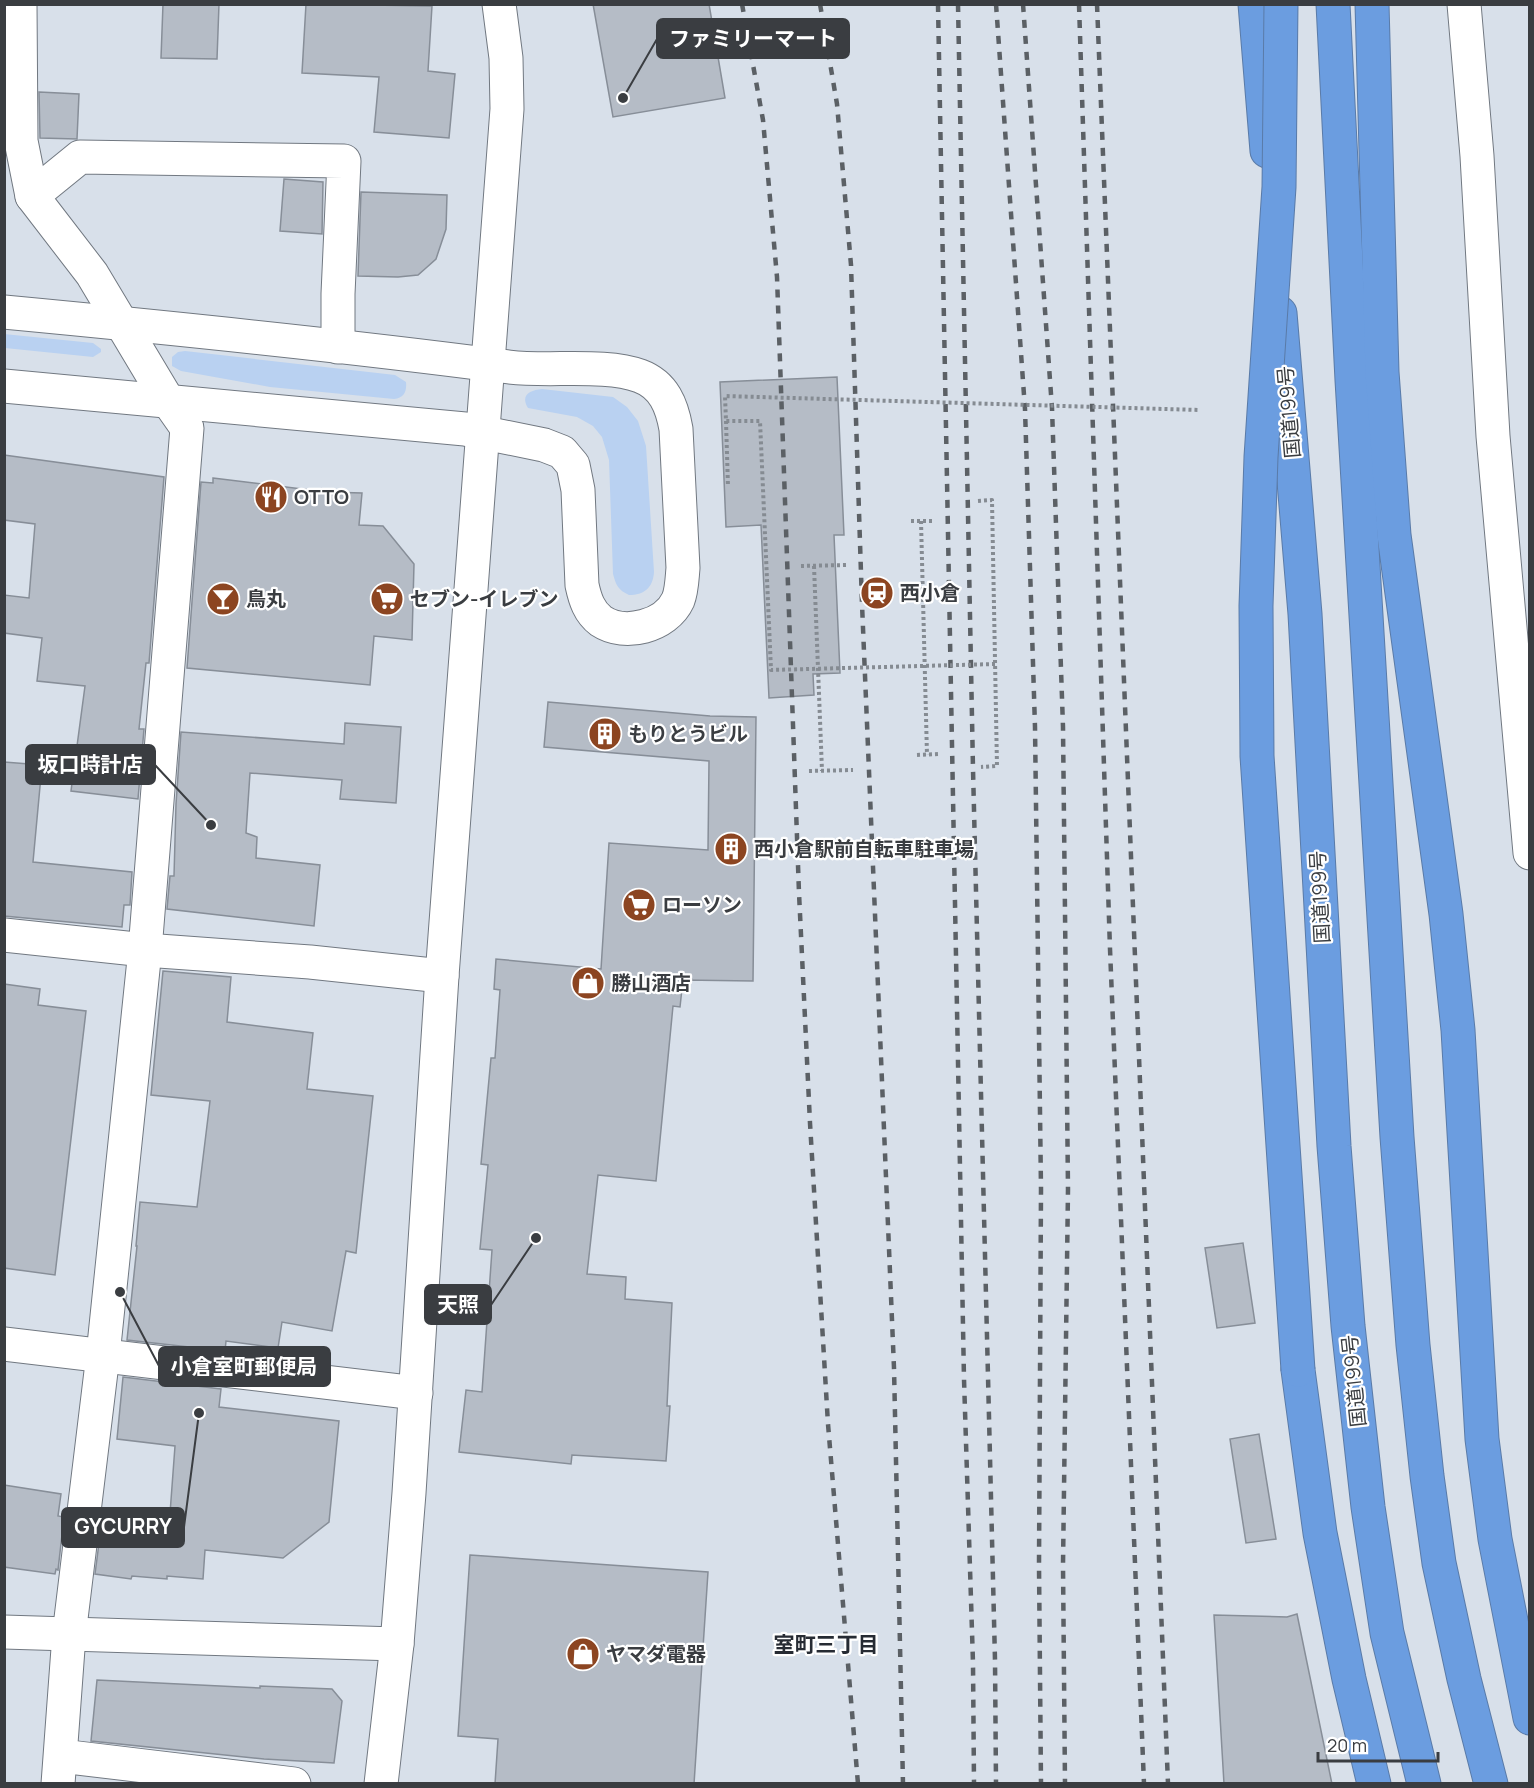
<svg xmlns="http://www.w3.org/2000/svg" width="1534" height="1788" viewBox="0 0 1534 1788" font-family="Manrope,'Noto Sans JP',sans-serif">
	<rect width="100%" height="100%" fill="#d8e0ea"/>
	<g fill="#b9d1f1">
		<polygon points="4,334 93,343 101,349 101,352 93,357 5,348"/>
		<path d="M 185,351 L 395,375 L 406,382 C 407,391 404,398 394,399 L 270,387 L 181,371 L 172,366 L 172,357 L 178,352 Z"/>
		<path d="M 542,389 L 613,397 L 627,407 L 638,421 L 646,446 L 654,572 C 653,588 644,595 629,595 C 618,590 616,585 613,574 L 609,460 L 602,437 L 593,426 L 577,417 L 528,408 C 520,395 530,390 542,389 Z"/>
	</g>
	<g fill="#b5bcc6" stroke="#878e98" stroke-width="1.5">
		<polygon points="163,4 219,4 217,59 161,58"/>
		<polygon points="306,4 432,6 428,71 455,74 449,138 374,132 379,77 302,73"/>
		<polygon points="593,4 709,4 725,98 613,117"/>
		<polygon points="39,92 79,94 77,139 40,138"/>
		<polygon points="284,179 323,182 322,234 280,231"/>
		<polygon points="361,192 447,195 446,229 436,259 426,268 418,275 398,277 358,276"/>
		<polygon points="837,377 844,535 834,535 840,673 813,674 814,695 769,698 761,525 726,527 720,382"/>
		<polygon points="4,455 164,477 149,663 146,663 139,729 144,729 138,799 71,791 85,686 37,681 42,638 4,633 4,595 29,598 35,524 4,520"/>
		<polygon points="213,478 326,492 362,493 359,525 383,526 414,564 412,640 374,636 370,685 187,668 201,482 213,483"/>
		<polygon points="548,702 710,716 756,717 753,981 683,980 680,1007 673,1006 656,1181 598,1175 587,1274 626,1277 625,1299 672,1303 667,1406 670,1406 666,1461 572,1455 571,1464 459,1452 466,1390 482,1392 492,1250 480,1249 488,1165 481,1164 491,1058 495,1058 500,990 494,989 496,959 601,969 609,843 708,850 709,761 544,747"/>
		<polygon points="345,723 401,727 396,803 340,799 342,780 250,773 246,833 257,837 256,858 320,865 314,926 167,909 170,876 174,876 176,804 181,732 344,744"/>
		<polygon points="4,762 42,765 33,862 132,872 130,905 124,905 122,927 4,916"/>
		<polygon points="163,971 231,977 227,1022 313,1033 307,1089 373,1096 356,1253 346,1251 332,1331 282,1322 278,1348 226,1341 225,1351 127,1340 137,1246 136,1246 140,1202 197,1207 210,1101 151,1095"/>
		<polygon points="4,984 40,989 38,1005 86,1011 55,1275 4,1268"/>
		<polygon points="1243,1243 1255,1323 1217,1328 1205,1248"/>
		<polygon points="123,1377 221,1389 219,1407 339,1421 329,1522 283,1558 205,1550 203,1579 167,1576 167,1579 132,1576 131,1579 95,1574 102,1520 169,1527 175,1446 117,1439"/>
		<polygon points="1259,1434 1276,1539 1246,1543 1230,1439"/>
		<polygon points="4,1485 61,1494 58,1516 64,1517 58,1570 56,1569 55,1574 4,1567"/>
		<polygon points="470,1555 708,1572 694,1784 495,1784 498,1739 458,1736"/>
		<polygon points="1297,1614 1332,1784 1224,1784 1214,1615 1287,1617"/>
		<polygon points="97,1680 260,1688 260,1686 332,1689 342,1701 334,1763 264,1759 91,1741"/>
	</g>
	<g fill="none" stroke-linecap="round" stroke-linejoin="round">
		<defs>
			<g id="minor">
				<polyline points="20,4 21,141 32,196 92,274 168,401 187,428 145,950 103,1355 69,1635 58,1784"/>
				<polyline points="1464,4 1477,156 1493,436 1530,853"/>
				<polyline points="32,196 80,157 344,161 338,294 338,347"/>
				<path d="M 4,312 C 173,328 341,345 509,367 C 549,372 605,363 640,376 C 664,385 672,406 676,429 L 683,568 C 682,578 682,590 678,600 C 666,626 625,637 601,621 C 589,612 585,599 582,585 L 578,490 L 573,465 L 562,452 L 544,445 L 465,429 L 4,386"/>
				<polyline points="4,935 145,950 310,962 442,976"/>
				<polyline points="4,1344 416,1393"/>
				<polyline points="4,1632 397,1644"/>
				<polyline points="61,1756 294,1784"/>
				<polyline points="381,1784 397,1644 409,1493 442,976 507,109 506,58 499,4"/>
			</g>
			<g id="highway">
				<polyline points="1255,4 1267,151"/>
				<polyline points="1333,4 1352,380 1397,1137 1413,1345 1427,1476 1439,1563 1464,1679 1491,1784"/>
				<polyline points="1372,4 1382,372 1394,535 1446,914 1458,1030 1482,1439 1495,1539 1530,1718"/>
				<polyline points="1280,313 1305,614 1334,1146 1348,1326 1368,1507 1387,1633 1424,1784"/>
				<polyline points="1298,1370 1320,1533 1349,1679 1374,1784"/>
			</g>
		</defs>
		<use href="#minor" stroke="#717881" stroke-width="35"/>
		<use href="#highway" stroke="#5a7ba8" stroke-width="35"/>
		<g stroke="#858b92" stroke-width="4" stroke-dasharray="3 3" stroke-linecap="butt">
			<polyline points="726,421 728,487"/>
			<polyline points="978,501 992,500 997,766 981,767"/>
			<polyline points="911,521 932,521"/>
			<polyline points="921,521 927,755"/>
			<polyline points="801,566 846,565"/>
			<polyline points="814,566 822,771"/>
			<polyline points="917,755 939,754"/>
			<polyline points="809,771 853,770"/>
		</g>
		<use href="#minor" stroke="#fff" stroke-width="33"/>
		<use href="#highway" stroke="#6b9de0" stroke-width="33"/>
		<g stroke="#5b6065" stroke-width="4.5" stroke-dasharray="8 8" stroke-linecap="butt">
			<polyline points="742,4 763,120 777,277 799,893 810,1123 828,1424 858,1784"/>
			<polyline points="820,4 837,104 851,265 862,604 894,1368 903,1784"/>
			<polyline points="938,4 964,1379 973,1663 974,1784"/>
			<polyline points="958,4 973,769 995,1660 996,1784"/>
			<polyline points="996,4 1025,409 1035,727 1041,1189 1039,1565 1041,1784"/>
			<polyline points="1023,4 1052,408 1063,727 1068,1189 1063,1565 1065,1784"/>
			<polyline points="1079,4 1110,949 1144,1784"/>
			<polyline points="1097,4 1168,1784"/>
		</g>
		<defs>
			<polyline id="highway-bridge" points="1281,4 1279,187 1261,457 1256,606 1257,756 1298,1370"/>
		</defs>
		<use href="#highway-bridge" stroke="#5a7ba8" stroke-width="35" stroke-linecap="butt"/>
		<polyline stroke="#858b92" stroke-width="4" stroke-dasharray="3 3" stroke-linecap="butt" points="995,664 771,670 760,421 726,421 725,396 1199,410"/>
		<use href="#highway-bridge" stroke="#6b9de0" stroke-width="33"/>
	</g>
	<defs>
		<symbol id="restaurant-disc" viewBox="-11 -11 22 22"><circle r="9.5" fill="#8c4521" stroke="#fff"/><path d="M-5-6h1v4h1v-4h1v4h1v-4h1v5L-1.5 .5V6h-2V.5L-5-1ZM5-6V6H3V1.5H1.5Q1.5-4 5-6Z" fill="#fff"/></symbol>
		<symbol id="station-disc" viewBox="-11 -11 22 22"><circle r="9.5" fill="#8c4521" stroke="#fff"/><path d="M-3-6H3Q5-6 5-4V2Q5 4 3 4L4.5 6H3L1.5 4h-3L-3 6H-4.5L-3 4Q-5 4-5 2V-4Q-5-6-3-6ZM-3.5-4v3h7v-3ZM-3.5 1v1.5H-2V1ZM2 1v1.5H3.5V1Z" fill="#fff"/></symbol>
		<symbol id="bar-disc" viewBox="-11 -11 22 22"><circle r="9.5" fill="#8c4521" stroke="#fff"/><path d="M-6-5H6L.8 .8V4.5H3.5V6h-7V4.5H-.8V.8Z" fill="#fff"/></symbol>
		<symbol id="supermarket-disc" viewBox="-11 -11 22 22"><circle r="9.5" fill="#8c4521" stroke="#fff"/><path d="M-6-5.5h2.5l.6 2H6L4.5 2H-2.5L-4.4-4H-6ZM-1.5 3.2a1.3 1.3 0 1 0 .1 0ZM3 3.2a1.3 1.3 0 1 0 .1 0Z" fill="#fff"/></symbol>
		<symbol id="building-disc" viewBox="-11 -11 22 22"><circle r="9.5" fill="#8c4521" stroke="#fff"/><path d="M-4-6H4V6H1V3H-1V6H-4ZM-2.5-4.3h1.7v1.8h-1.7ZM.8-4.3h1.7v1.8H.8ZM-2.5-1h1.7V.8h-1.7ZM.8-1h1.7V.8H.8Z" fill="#fff"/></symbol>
		<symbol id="shop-disc" viewBox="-11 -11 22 22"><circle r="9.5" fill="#8c4521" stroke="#fff"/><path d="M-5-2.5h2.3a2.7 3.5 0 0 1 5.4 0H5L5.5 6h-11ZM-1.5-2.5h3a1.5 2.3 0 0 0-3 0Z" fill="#fff"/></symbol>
	</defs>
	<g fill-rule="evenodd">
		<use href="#restaurant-disc" x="252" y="478" width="38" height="38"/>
		<use href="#station-disc" x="858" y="574" width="38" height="38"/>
		<use href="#bar-disc" x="204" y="580" width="38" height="38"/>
		<use href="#supermarket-disc" x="368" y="580" width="38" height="38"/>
		<use href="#building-disc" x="586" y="715" width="38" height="38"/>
		<use href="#building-disc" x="712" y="830" width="38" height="38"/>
		<use href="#supermarket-disc" x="620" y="886" width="38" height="38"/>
		<use href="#shop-disc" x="569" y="964" width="38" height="38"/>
		<use href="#shop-disc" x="564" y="1635" width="38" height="38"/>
	</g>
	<g text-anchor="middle" stroke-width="4.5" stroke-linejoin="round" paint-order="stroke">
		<g font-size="20" fill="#3a3d41" stroke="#fff">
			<text transform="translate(1289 412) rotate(-95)" y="7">国道199号</text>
			<text transform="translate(1320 897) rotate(-93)" y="7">国道199号</text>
			<text transform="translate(1354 1381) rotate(-96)" y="7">国道199号</text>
		</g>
		<g font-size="20" font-weight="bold" fill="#3a3d41" stroke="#fff" text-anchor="start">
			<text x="294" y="504">OTTO</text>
			<text x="900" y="600">西小倉</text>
			<text x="246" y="606">鳥丸</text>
			<text x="410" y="606">セブン-イレブン</text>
			<text x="628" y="741">もりとうビル</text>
			<text x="754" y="856">西小倉駅前自転車駐車場</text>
			<text x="662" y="912">ローソン</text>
			<text x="611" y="990">勝山酒店</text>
			<text x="606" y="1661">ヤマダ電器</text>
		</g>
		<g font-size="21" font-weight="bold" fill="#262b33" stroke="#fff">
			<text x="826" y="1652">室町三丁目</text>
		</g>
	</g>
	<path fill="none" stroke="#3a3d41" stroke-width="2" d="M623 98L657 39M211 825L155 765M536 1238L491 1305M120 1292L159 1366M199 1413L184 1527"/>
	<g fill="#3a3d41" stroke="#fff" stroke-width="2">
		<circle cx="623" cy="98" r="6"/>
		<circle cx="211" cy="825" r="6"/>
		<circle cx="536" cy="1238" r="6"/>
		<circle cx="120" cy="1292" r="6"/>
		<circle cx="199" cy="1413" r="6"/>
	</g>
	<g fill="#3a3d41" stroke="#3a3d41" stroke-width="2">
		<rect x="657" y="19" width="192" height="39" rx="6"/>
		<rect x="26" y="745" width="129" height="39" rx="6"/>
		<rect x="425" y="1285" width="66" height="39" rx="6"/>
		<rect x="159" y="1347" width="171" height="39" rx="6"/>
		<rect x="62" y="1508" width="122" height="39" rx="6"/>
	</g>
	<g font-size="21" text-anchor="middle" font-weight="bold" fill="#fff">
		<text x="753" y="46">ファミリーマート</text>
		<text x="90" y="772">坂口時計店</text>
		<text x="458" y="1312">天照</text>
		<text x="244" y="1374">小倉室町郵便局</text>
		<text x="123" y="1534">GYCURRY</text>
	</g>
	<rect width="1534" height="1788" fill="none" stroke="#3a3d41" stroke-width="12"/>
	<path d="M1318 1752v9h120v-9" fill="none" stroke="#3a3d41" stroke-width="3"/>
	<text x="1327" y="1752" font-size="18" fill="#3a3d41" stroke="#ffffff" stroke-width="4.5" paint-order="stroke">20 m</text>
</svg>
